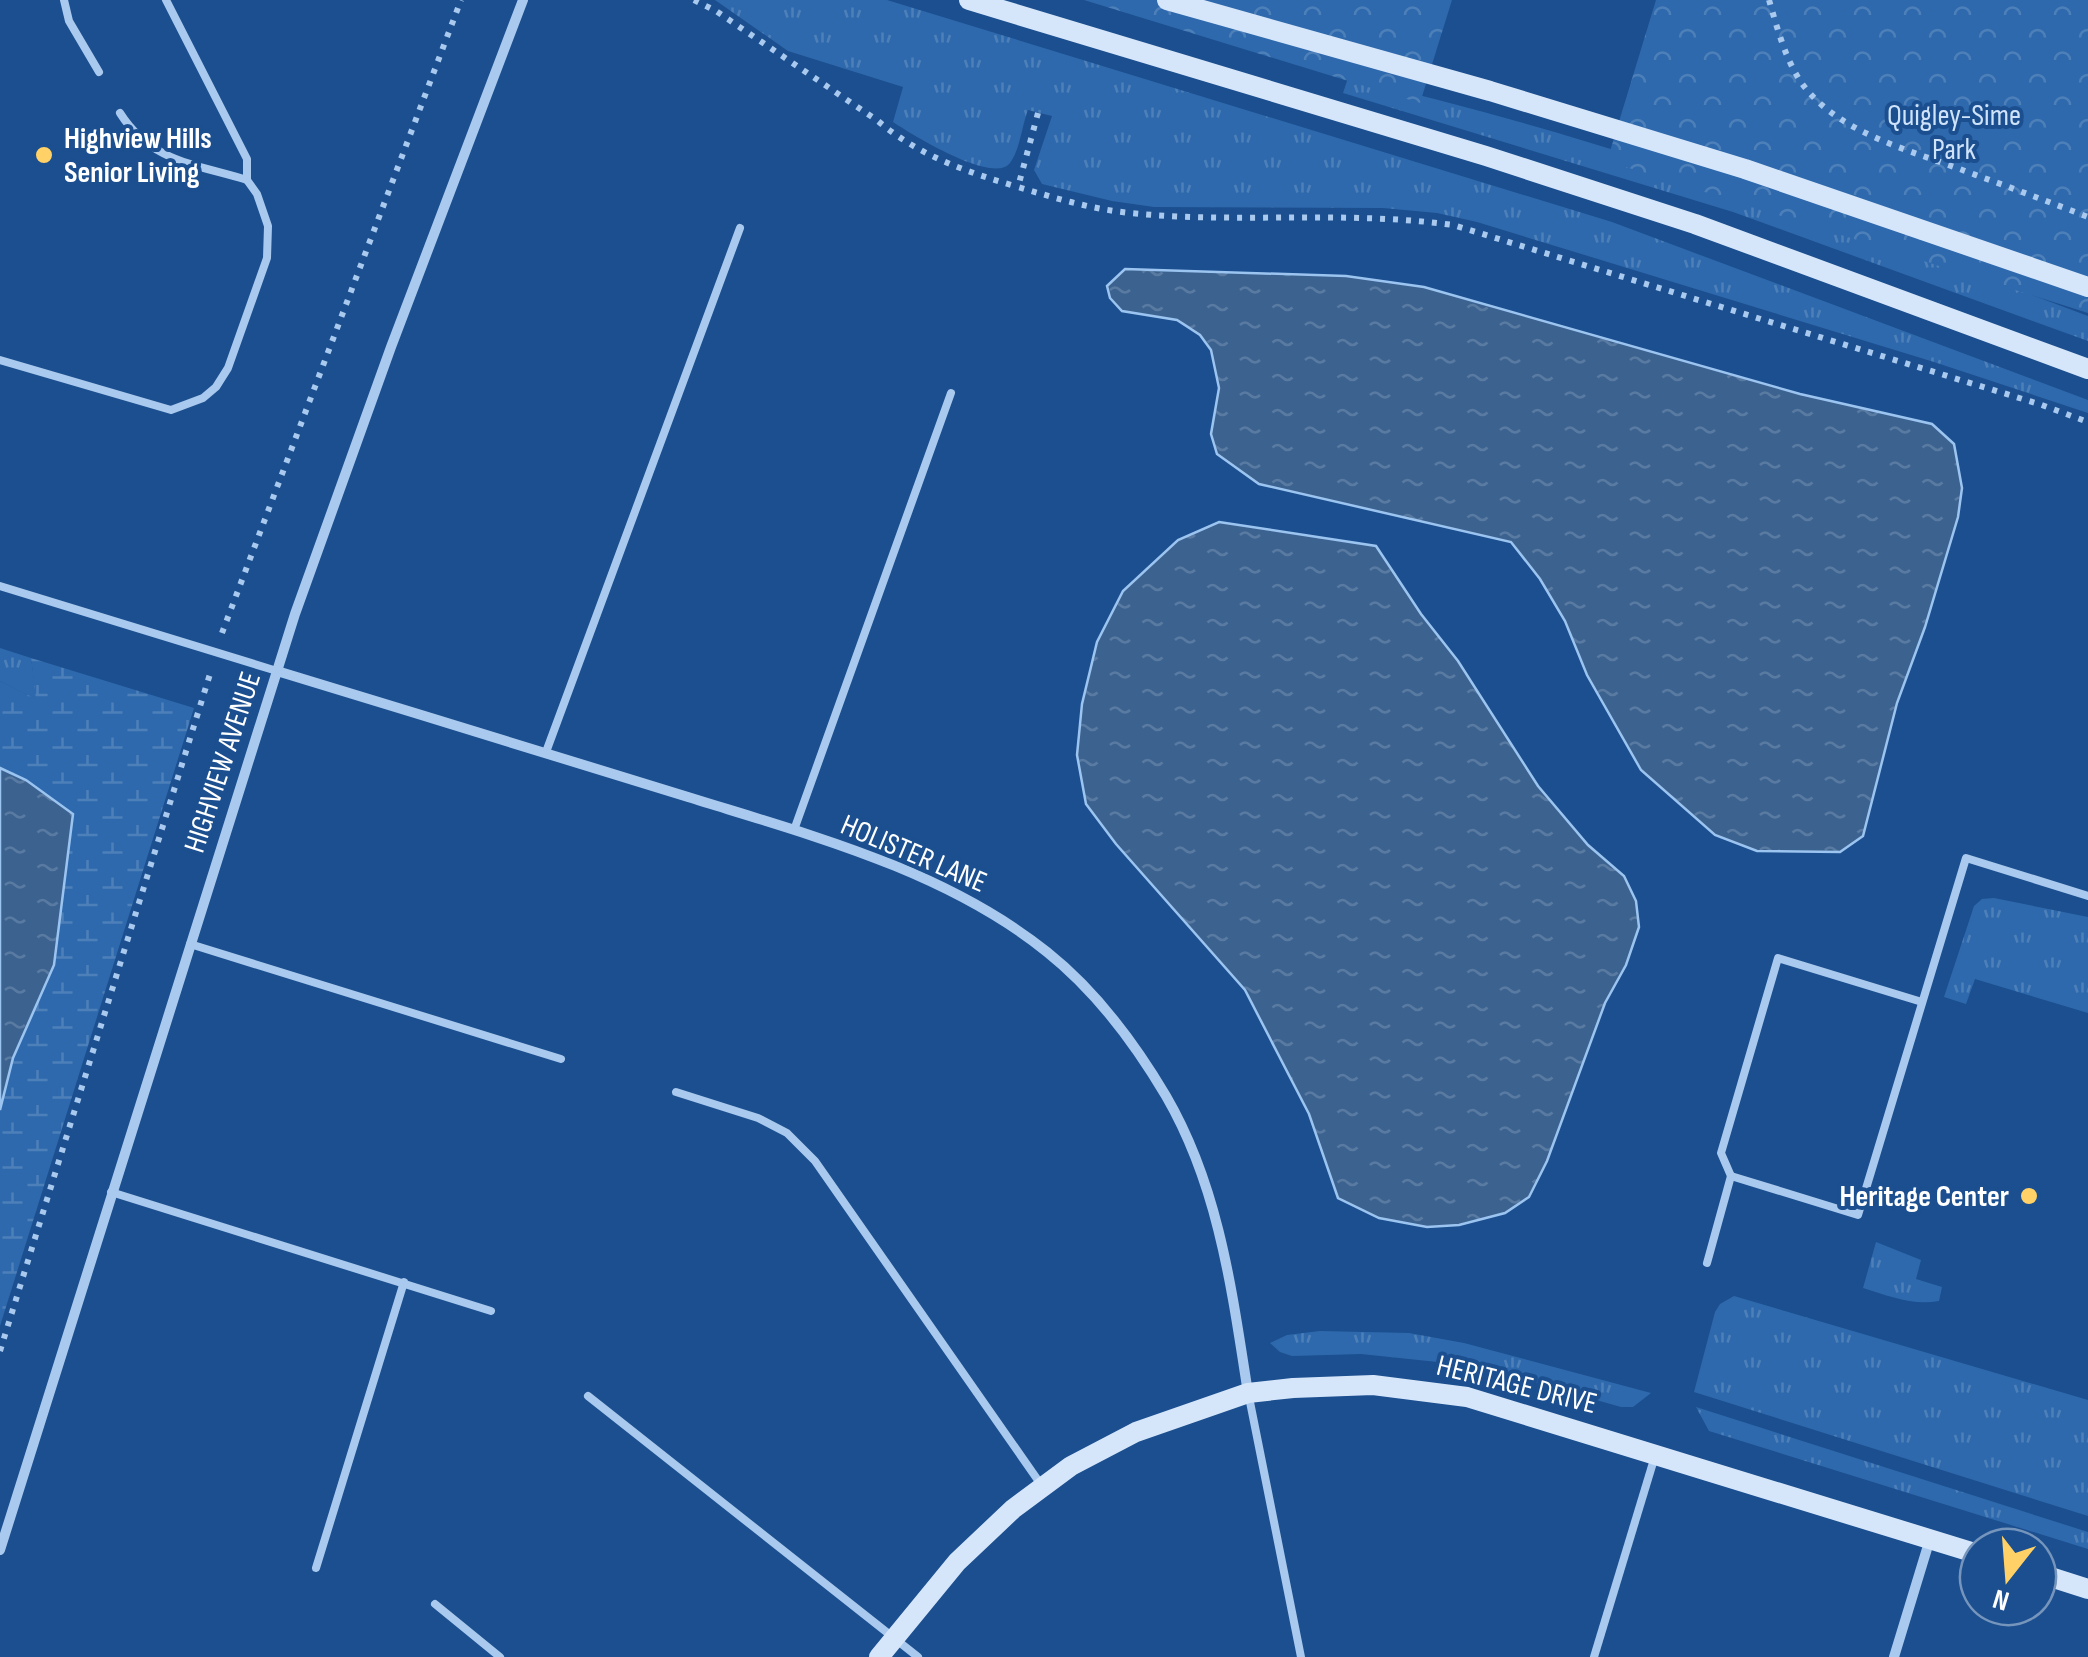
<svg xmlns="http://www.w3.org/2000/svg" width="2088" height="1657" viewBox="0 0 2088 1657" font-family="'Sofia Sans Condensed',sans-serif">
	<defs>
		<pattern id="grass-tufts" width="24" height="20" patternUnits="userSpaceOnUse" patternTransform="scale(2.5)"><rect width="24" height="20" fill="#2e69ad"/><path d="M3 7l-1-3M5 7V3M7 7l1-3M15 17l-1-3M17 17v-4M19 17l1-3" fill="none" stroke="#4d80b9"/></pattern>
		<pattern id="wetland-marsh" width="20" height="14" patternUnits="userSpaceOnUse" patternTransform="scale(2.5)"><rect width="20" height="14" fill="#2e69ad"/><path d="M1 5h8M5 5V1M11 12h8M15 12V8" fill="none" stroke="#4d80b9"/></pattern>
		<pattern id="park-crowns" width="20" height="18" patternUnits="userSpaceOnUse" patternTransform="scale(2.5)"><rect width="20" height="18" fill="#2e69ad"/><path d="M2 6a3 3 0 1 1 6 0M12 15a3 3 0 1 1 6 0" fill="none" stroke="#4d80b9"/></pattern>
		<pattern id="water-ripples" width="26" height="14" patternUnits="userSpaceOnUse" patternTransform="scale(2.5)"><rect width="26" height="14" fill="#3c6290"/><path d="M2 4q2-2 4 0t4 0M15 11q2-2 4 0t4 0" fill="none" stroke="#597aa1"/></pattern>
	</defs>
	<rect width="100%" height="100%" fill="#1b4f8f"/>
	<g fill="url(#grass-tufts)">
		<path d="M 715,0 L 887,0 L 1612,222 L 2088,400 L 2088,413 L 1934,362 L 1477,222 L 1437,213 L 1383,208 L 1154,207 L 1112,201 L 1042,184 L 1034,170 L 1052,116 L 1028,110 C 1022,125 1020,150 1010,163 C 993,185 911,134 893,122 L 903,87 L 788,51 Z"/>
		<path d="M 1348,78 C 1602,136 1845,225 2088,316 L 2088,341 L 1733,212 L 1343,93 Z"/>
		<polygon points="0,648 31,658 37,700 0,681"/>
		<polygon points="1994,898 2088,917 2088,1013 1975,979 1966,1004 1944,997 1974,906 1982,899"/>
		<path d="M 1876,1242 L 1921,1260 L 1916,1279 L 1942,1287 L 1939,1301 C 1913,1306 1889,1296 1863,1288 Z"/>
		<polygon points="1734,1296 2088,1400 2088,1516 1694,1392 1715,1312 1720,1304"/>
		<polygon points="1320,1331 1409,1333 1464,1343 1651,1393 1633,1407 1621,1407 1476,1366 1361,1354 1292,1356 1280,1352 1270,1343 1287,1335"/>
		<polygon points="1696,1407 2088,1532 2088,1549 1709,1431"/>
	</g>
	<polygon fill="url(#wetland-marsh)" points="31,658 194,708 0,1326 0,1110 13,1058 54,965 73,815 26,780 0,768 0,681 36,699"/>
	<g fill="url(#park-crowns)">
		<polygon points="1084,0 1452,0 1420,103"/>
		<polygon points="1656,0 2088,0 2088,313 1607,161"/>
	</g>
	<g fill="url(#water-ripples)" stroke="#9cc4f0" stroke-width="2.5">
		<polygon points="1125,269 1346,276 1424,287 1800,394 1932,424 1954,444 1962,488 1958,517 1925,627 1897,703 1863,836 1840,852 1757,851 1715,835 1641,770 1587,675 1565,621 1540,579 1511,542 1259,484 1217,454 1211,434 1219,388 1211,350 1200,335 1177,320 1122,311 1110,298 1107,286"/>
		<polygon points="1219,522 1376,546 1421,614 1458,661 1538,786 1588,845 1624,876 1636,901 1639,927 1626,965 1605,1003 1547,1161 1529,1197 1505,1213 1459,1225 1427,1227 1379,1218 1338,1198 1309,1114 1245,990 1116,844 1086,804 1077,755 1082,704 1097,642 1123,591 1178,540"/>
		<polygon points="0,768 26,780 73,814 54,965 13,1058 0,1110"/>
	</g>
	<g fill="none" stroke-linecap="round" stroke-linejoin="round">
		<g stroke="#a9c9ee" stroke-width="6" stroke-dasharray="5 8" stroke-linecap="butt">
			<path d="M 694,0 L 716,11 L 878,121 C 919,156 967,172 1018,187"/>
			<path d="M 1769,0 C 1777,27 1784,55 1799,79 C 1833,132 1910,150 1965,171 C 2006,186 2047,201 2088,217"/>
			<path d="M 1038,113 L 1018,187 C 1055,198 1091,209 1130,213 C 1238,224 1345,210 1453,225 L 2039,404 L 2088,422"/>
			<polyline points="222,633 461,0"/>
			<polyline points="0,1351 210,674"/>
		</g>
		<g stroke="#a9c9ee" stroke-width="8">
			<polyline points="64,0 69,21 99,72"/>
			<path d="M 120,113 C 151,162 195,164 247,180"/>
			<polyline points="0,360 171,410 203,398 216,387 228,368 267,258 268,226 257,194 247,180 247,159 166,0"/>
			<polyline points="0,586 277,671"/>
			<polyline points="546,752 740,228"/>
			<polyline points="794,830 951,393"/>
			<polyline points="190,944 561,1059"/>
			<polyline points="676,1092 758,1118 787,1133 815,1161 1042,1486"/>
			<polyline points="1731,1176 1721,1153 1778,958 1922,1002"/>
			<polyline points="111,1192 491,1311"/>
			<polyline points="1707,1263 1731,1176 1858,1215 1966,858 2088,896"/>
			<polyline points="588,1396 918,1657"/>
			<polyline points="1249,1397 1301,1657"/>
			<polyline points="316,1568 404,1282"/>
			<polyline points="435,1604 500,1657"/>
			<polyline points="1594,1657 1655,1456"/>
		</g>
		<g stroke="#a9c9ee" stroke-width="10">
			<path d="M 277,671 C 414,713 551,754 688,797 C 810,835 945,870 1047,952 C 1096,991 1134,1042 1166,1096 C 1219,1187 1232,1291 1248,1393"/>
			<polyline points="0,1550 295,614 391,347 523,0"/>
			<polyline points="1894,1657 1930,1539"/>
		</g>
		<g stroke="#d6e6fa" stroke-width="20">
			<polyline points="969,0 1486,156 1695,224 2088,369"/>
			<polyline points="1167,0 1490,91 1745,169 2088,287"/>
			<polyline points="2038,1573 2088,1589"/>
			<polyline points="879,1657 957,1562 1013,1509 1071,1466 1136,1432 1248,1393 1293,1388 1373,1385 1467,1397 1978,1554"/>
		</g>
	</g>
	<g fill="#ffd166" stroke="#1b4f8f" stroke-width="4">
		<circle cx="44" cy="155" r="10"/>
		<circle cx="2029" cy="1196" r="10"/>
	</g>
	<g text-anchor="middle" stroke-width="8" stroke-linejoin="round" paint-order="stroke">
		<g font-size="30" fill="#cfe3fa" stroke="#1b4f8f">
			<text x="1954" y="125">Quigley-Sime<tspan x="1954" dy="34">Park</tspan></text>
		</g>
		<g font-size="30" font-weight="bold" fill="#fff" stroke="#1b4f8f" text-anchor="start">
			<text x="64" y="148">Highview Hills<tspan x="64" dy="34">Senior Living</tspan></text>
			<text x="2009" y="1206" text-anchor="end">Heritage Center</text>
		</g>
		<g font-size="30" fill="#fff" stroke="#1b4f8f">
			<text transform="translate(222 762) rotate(-72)" y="10">HIGHVIEW AVENUE</text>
			<text transform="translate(914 853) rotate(23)" y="10">HOLISTER LANE</text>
			<text transform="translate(1517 1384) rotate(14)" y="10">HERITAGE DRIVE</text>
		</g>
	</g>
	<g transform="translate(2008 1577) rotate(197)"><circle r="48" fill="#1b4f8f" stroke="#7695bc" stroke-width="2.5"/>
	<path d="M0-8L18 38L0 25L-18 38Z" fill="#ffd166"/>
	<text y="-15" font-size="28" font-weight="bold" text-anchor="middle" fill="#ffffff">N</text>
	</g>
</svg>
